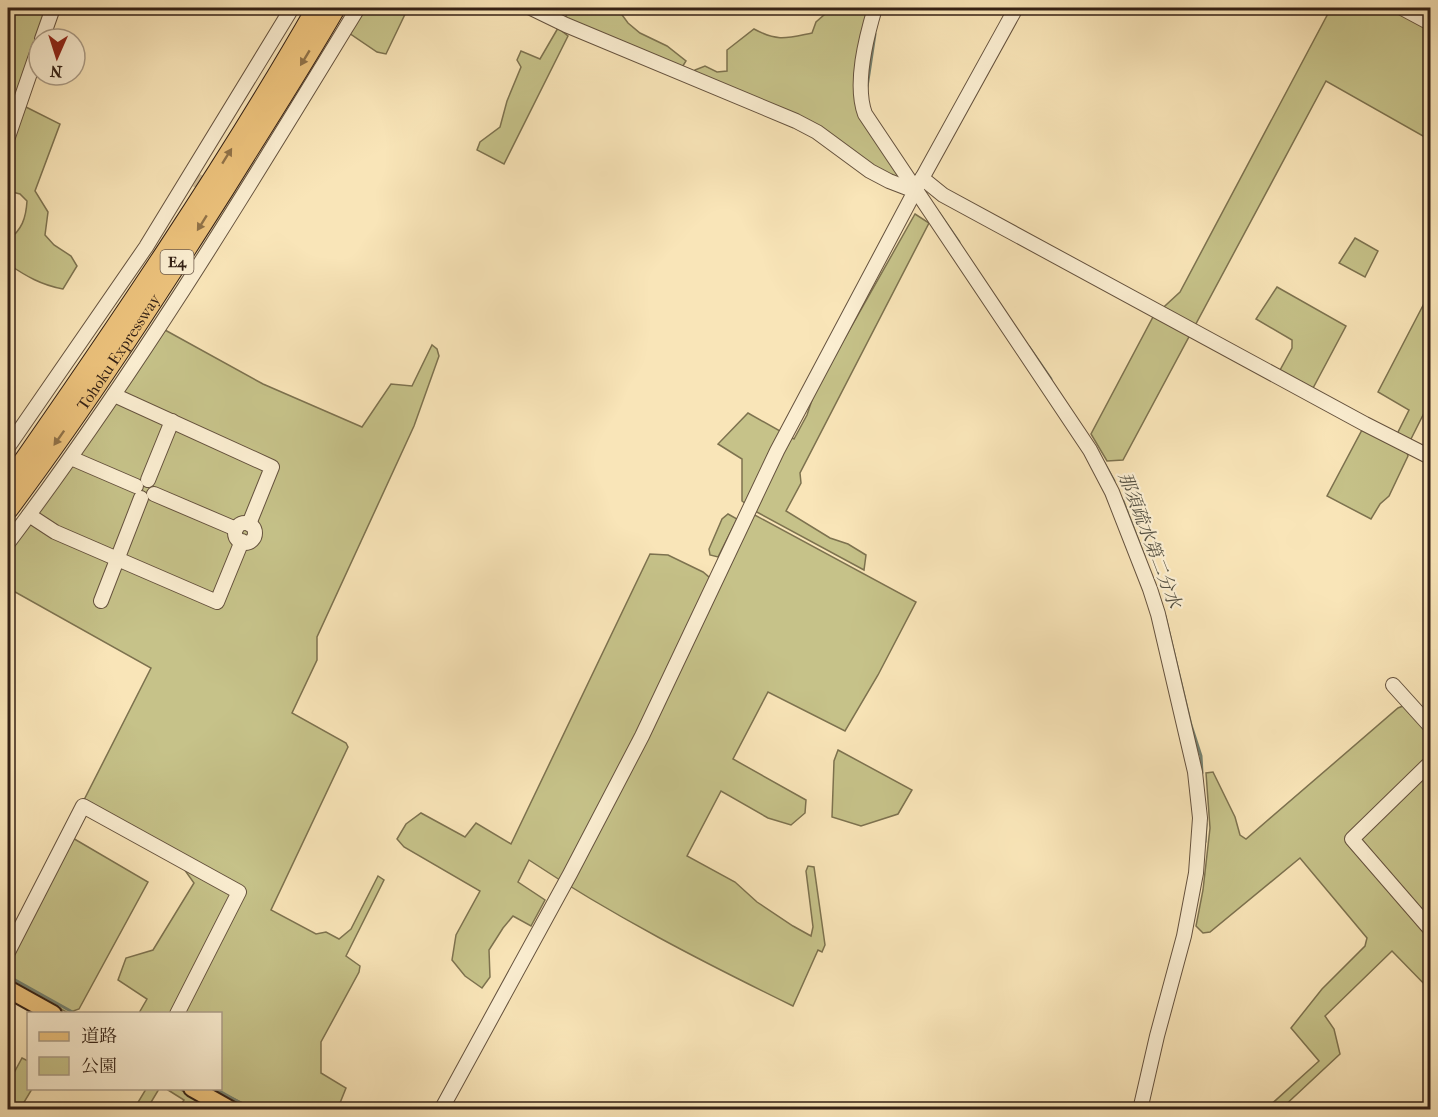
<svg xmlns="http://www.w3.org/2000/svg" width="1438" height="1117" viewBox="0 0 1438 1117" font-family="'IM FELL French Canon','Noto Serif JP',serif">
	<rect width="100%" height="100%" fill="#f9e5b8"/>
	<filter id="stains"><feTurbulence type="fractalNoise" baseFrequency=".00333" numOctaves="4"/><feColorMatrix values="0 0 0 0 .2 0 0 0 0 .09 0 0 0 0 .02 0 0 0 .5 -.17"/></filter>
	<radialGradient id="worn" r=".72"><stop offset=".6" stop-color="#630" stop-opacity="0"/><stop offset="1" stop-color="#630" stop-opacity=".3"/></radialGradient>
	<g fill="#c6c289" stroke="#7d724f" stroke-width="1.5">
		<path d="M 8,8 L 51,8 L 18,103 L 60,124 L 35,191 L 48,212 L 45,235 L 54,245 L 71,256 L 77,266 L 63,289 C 41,285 26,276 8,264 L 8,240 C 22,230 26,218 27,201 L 20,194 L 8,191 Z"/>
		<polygon points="364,8 408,8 386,54 377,52 349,33"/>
		<polygon points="570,8 617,8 628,23 640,33 667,46 686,61 681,69 564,20"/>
		<path d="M 832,8 L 872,8 L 856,80 L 902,177 L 901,182 L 844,149 L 696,76 L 695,70 L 705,66 L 717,72 L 727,71 L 727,50 L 754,29 C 778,42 787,38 812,33 L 816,22 Z"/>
		<polygon points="1331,8 1418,8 1430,14 1430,140 1326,81 1123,460 1107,461 1091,434 1153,317 1180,292"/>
		<polygon points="558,28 568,36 504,164 477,150 480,142 500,127 507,101 521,67 517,60 521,51 540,59"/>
		<polygon points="915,214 929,223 800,473 801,483 786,511 830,538 848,544 866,555 864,570 755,511 742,501 742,459 718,444 748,413 794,439 807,415 815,391"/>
		<polygon points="1355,238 1378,251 1365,277 1339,263"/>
		<polygon points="1277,287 1346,326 1312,390 1279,372 1292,348 1292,340 1256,319"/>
		<polygon points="1430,292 1430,401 1406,449 1408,456 1389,496 1380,504 1371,519 1327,496 1362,430 1393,442 1409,410 1378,392"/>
		<polygon points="165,330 263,384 362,427 391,384 412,386 432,345 437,349 439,356 414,426 317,637 317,660 292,713 346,743 348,747 271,910 316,934 326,932 339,939 351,929 378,876 384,880 346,956 360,966 359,972 321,1042 321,1073 346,1088 340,1103 348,1109 255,1109 214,1089 220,1088 220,1014 139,1013 147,999 118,980 126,958 153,950 194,883 167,845 84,800 151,668 8,588 8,552 134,377"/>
		<path d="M 751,513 L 916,602 L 878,675 L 845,731 L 768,692 L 733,759 L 806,800 L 805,813 L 791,825 L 768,818 L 721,791 L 687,856 L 735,882 L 757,902 L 793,926 L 811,936 L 813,927 L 806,871 L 808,866 L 814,867 L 825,945 L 822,952 L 818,950 L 793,1006 C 703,962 613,916 529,860 L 518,882 L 545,900 L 531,926 L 513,916 L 503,928 L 489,950 L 490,977 L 482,988 L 465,976 L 452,960 L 456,935 L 480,891 L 404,847 L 397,839 L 406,824 L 421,813 L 465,837 L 476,823 L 511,844 L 650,554 L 668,555 L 703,572 L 715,582 Z"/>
		<polygon points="728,514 737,519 718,557 710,555 709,549 722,519"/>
		<polygon points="1403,706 1424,728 1430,722 1430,990 1392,951 1325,1016 1334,1029 1340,1054 1281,1109 1266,1109 1319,1061 1291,1028 1322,989 1365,946 1367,938 1300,858 1210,932 1203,933 1196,926 1203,890 1210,828 1206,773 1213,772 1235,817 1240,835 1246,839 1398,708"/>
		<polygon points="838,750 912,790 898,814 861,826 832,817 834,761"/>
		<polygon points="71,837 148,882 79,1009 68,1013 8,980 8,956"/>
		<polygon points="22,1058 28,1061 28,1088 32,1089 20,1109 8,1109 8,1084"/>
		<polygon points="146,1089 159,1089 147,1109 134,1109"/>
		<polygon points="169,1089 179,1089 212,1106 210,1109 178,1109 184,1100 168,1090"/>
	</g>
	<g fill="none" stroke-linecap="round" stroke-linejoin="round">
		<g stroke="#74806f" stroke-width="3">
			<polyline points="867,87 875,34"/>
			<polyline points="939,213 959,242"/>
			<polyline points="1029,347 1051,379"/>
			<polyline points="1104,463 1114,481"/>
			<polyline points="1123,501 1144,556"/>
			<polyline points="1165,616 1191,725 1201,756 1202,773"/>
			<polyline points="1205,842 1206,824"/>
			<polyline points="8,976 76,1014"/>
			<polyline points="214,1088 253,1110"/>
		</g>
		<polyline stroke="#d2be97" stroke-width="14" stroke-dasharray="14 7" stroke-linecap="butt" points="196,180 234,199"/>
		<defs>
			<g id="minor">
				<polyline points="531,8 566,25 796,121 817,132 870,171 889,181 915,191"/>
				<path d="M 875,8 C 866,38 854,84 865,114 L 1090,450 L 1112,492 L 1150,589 L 1158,614 L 1195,772 L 1200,818 L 1196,873 L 1184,936 L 1157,1036 L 1140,1110"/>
				<polyline points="1402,8 1430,23"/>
				<polyline points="42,39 53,8"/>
				<polyline points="8,137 39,47"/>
				<polyline points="922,178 943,195 1365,424 1430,457"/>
				<polyline points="114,395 272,467 249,524"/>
				<polyline points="8,447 146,247 292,8"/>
				<polyline points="71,458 136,486"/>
				<polyline points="148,480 172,421"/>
				<polyline points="154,494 236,529"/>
				<polyline points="29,515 55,532 217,602 242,541"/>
				<circle cx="245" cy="533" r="10"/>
				<path d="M 8,543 C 137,372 247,190 358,8"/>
				<polyline points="101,601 141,498"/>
				<polyline points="1393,685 1430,726"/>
				<polyline points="1430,763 1352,839 1430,929"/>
				<polyline points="8,952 83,806 239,892 177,1014"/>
				<polyline points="441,1110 570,874 642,736 777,451 915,191 1016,8"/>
			</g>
			<g id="major">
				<polyline points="8,989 53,1014"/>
				<polyline points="192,1088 231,1110"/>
			</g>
			<g id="highway">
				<path d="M 8,484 C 116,329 223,172 317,8"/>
				<path id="s1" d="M 8,509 C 85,406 155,298 224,189 C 261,129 300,69 335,8"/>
			</g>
		</defs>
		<use href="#minor" stroke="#65523e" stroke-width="16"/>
		<use href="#major" stroke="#342115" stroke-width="20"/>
		<use href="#highway" stroke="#342115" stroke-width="22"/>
		<use href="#minor" stroke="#fbeed1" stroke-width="14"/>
		<use href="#major" stroke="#ecc27c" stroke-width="16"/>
		<use href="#highway" stroke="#ecc27c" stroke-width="20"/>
	</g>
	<defs><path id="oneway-solid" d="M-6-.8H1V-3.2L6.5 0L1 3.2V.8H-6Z" transform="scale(1.5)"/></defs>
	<g fill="#907248">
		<use href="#oneway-solid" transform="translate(305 58) rotate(121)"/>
		<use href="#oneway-solid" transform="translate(227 156) rotate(-58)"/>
		<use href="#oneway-solid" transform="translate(202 223) rotate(122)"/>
		<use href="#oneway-solid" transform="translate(59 438) rotate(125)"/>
	</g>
	<g text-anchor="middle" stroke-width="4.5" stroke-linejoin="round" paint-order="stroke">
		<rect fill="#fbeed1" stroke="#705e4d" stroke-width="1.5" x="160.5" y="250" width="33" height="24" rx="4.5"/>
		<g font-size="15" font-weight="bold" fill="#342115">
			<text x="177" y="267">E4</text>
		</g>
		<g font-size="16" fill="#342115" stroke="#fbeed1">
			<text dy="6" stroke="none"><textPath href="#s1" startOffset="192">Tohoku Expressway</textPath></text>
		</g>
		<g font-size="18" font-style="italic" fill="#545042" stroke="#fbeed1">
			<text transform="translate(1150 540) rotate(69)" y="6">那須疏水第二分水</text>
		</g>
	</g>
	<rect width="1438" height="1117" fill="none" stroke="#f9e5b8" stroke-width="30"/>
	<rect x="9" y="9" width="1420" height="1099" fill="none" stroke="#342115" stroke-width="3"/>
	<rect x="15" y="15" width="1408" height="1087" fill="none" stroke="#342115" stroke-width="1.5"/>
	<rect x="27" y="1012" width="195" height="78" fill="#fbeed1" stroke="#ab9c86" stroke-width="1.5"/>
	<rect x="39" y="1032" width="30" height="9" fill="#ecc27c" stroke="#ab9c86" stroke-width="1.5"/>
	<text x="81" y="1042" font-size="18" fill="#342115">道路</text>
	<rect x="39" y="1057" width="30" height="18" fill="#c6c289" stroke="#ab9c86" stroke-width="1.5"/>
	<text x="81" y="1072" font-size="18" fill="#342115">公園</text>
	<g transform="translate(57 57) rotate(183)"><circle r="28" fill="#fbeed1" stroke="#ab9c86" stroke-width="1.5"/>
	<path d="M0-4.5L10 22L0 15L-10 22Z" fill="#8f2418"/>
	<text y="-9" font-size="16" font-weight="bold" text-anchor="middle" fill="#342115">N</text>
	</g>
	<rect width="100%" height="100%" filter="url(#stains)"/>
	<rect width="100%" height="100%" fill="url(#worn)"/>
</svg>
